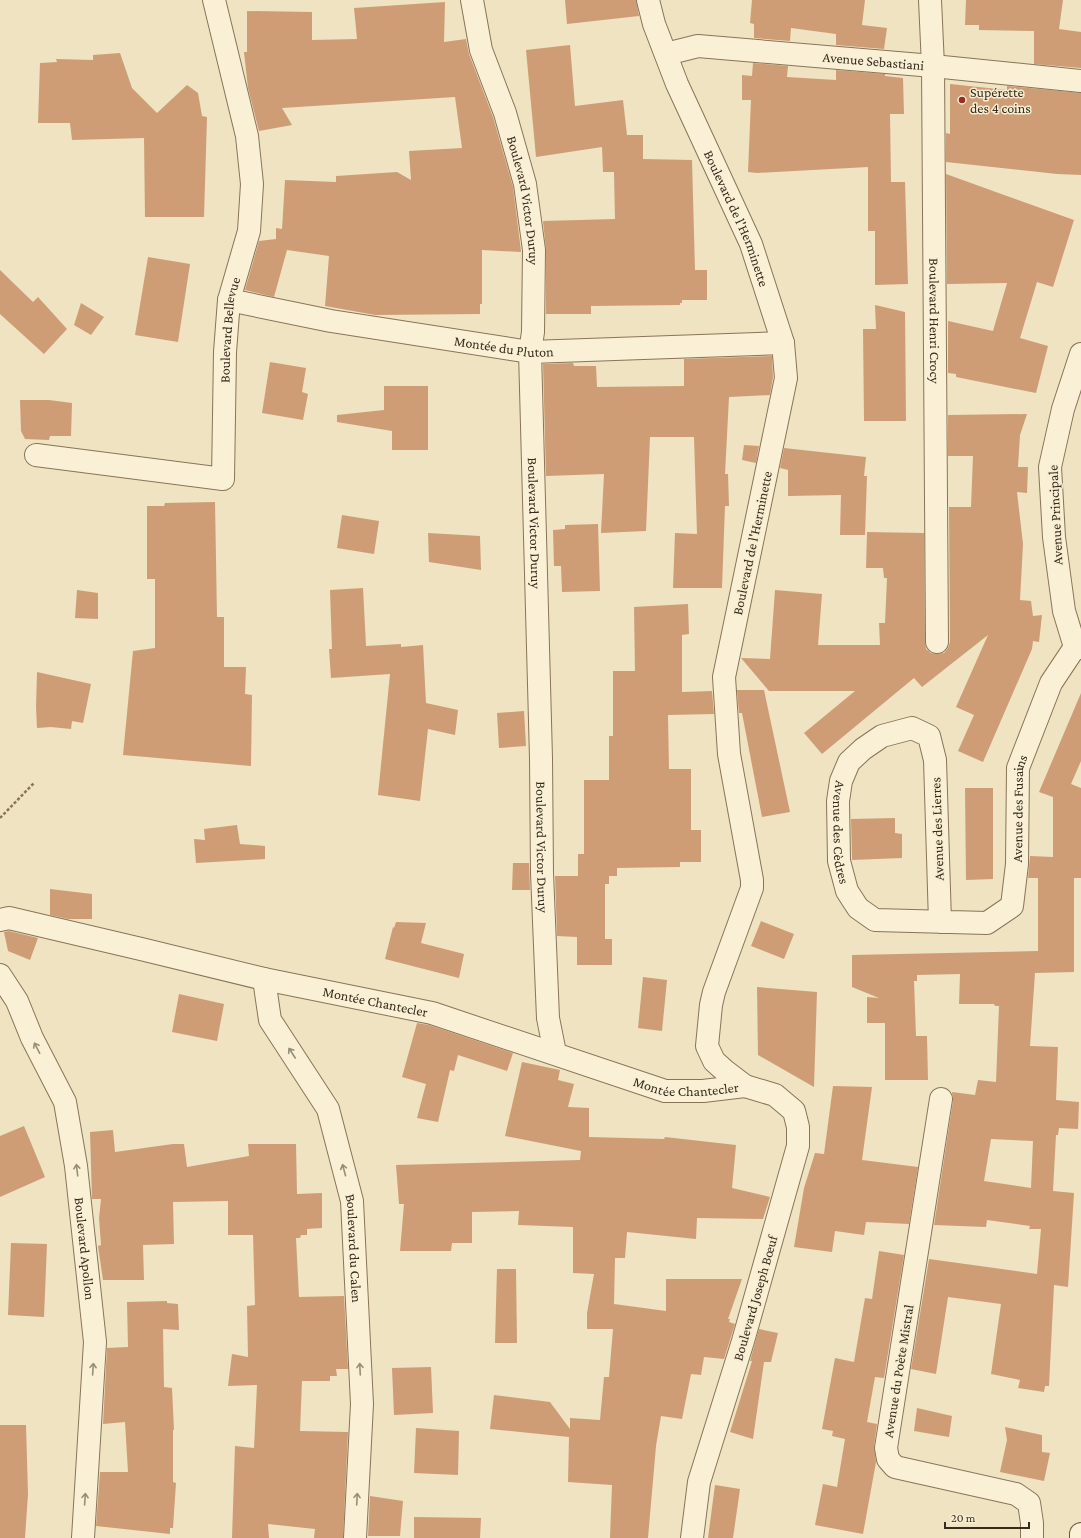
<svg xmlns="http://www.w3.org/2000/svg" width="1081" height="1538" viewBox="0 0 1081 1538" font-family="'Crimson Pro',serif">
	<rect width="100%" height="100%" fill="#efe3c1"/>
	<g fill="#ce9d76" fill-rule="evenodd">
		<polygon points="565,0 636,0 639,16 567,24"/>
		<polygon points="752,0 865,0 862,25 887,28 884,49 836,45 836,34 791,28 790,41 754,38 754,24 750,23"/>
		<polygon points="966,0 1063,0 1059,29 1081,32 1081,68 1034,64 1034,31 979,30 979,25 965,25"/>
		<polygon points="445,2 444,42 466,39 469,54 493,117 513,187 521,251 521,252 482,250 482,304 480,304 480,314 375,315 325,306 329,256 287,250 274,297 245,290 259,241 276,239 276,228 282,229 285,180 336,182 336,176 397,172 411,180 409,151 462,148 455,97 282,108 292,125 259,131 248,88 244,52 247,52 247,11 312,12 312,40 357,39 354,8"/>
		<polygon points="570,45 575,106 623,100 627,135 643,135 643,159 692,160 695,270 707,270 707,300 682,300 682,303 680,303 680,305 591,306 591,314 546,314 546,250 543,221 615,219 614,172 603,172 602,147 536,157 526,50"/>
		<polygon points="120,53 132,88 157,113 187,85 198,93 202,116 207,117 204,217 145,217 144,138 72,140 70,123 38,123 40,63 57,62 56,59 93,60 93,55"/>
		<polygon points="753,63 788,66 787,77 836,80 836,70 885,74 885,76 903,78 904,114 890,114 891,182 905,182 908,284 875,285 875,231 868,231 868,167 757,173 748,172 751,100 742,100 742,75 752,76"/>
		<polygon points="950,84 1007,90 1007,86 1081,93 1081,175 1057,174 946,162 946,133 950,134"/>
		<polygon points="946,174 1074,220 1053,287 1037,282 1020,338 1048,346 1036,393 956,377 956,374 948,373 948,321 993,331 1007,283 947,284"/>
		<polygon points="148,257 190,264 178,342 135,335"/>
		<polygon points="0,270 33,302 38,297 67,329 44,354 0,314"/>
		<polygon points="81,303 104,317 91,335 74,325"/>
		<polygon points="875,305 905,312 906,421 864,421 863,329 876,329"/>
		<polygon points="772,356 773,377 770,395 729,397 725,474 728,474 729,506 725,506 722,588 673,588 675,533 697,534 694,437 650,437 646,531 601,533 604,474 546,476 543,364 573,363 574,366 596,366 597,387 684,386 684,359"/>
		<polygon points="270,362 306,368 302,392 308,394 303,420 262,413"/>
		<polygon points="384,386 428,386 428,450 392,450 392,431 337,422 337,415 384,410"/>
		<polygon points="20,400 49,400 72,403 71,436 50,436 49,440 25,439 21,431"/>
		<polygon points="1027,414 1020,435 1018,467 1028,467 1027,493 1017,492 1023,544 1020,600 1031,601 1033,616 1042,615 1039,642 1033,641 1032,649 983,762 958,751 974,715 956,707 988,635 922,687 914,678 822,754 804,733 855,691 769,691 741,658 770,659 775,590 822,594 818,645 880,645 879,623 885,623 887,578 884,578 883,568 866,568 867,532 924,533 925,642 926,649 931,653 937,654 944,653 948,648 950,642 949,507 971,507 973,456 948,456 948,415"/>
		<polygon points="744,445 759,446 756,463 742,460"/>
		<polygon points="784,448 866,457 864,476 867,476 865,535 840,535 841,495 788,496 788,470 780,468"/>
		<polygon points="215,502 217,617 224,617 224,667 246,667 245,694 252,695 251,766 123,755 133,651 155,648 155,579 147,579 147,506 164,506 165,503"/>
		<polygon points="342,515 379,521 374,554 337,548"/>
		<polygon points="598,524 600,591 562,592 561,566 554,566 553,530 565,529 565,525"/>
		<polygon points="428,533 480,536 481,570 429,562"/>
		<polygon points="363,588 366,646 401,644 401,647 423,645 426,703 458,710 455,735 428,729 420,801 378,795 390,674 331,678 329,649 332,649 330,590"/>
		<polygon points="77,590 98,593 98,619 75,618"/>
		<polygon points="688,604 689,634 682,635 682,692 712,691 714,714 668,715 669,769 691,769 691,830 701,830 701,862 680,862 680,867 617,868 617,876 609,876 609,884 605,884 605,939 612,939 612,965 577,965 577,937 557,936 555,876 578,876 578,854 584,854 584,780 609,780 609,736 613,736 613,671 635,671 634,607"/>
		<polygon points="37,672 91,684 83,723 72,721 71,729 51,727 37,728 36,707"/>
		<polygon points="737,690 764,690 790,812 762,817 742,713 739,713"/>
		<path d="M 1081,693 L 1081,761 L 1071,784 L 1081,788 L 1081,878 L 1074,878 L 1074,972 L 1035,973 L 1030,1046 L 1058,1047 L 1056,1100 L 1079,1102 L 1078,1129 L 1059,1128 L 1058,1135 L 1056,1135 L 1053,1191 L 1074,1193 L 1068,1287 L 1054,1285 L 1049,1386 L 1045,1386 L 1044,1392 L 1018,1388 L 1020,1380 L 991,1374 L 1001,1304 L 948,1297 L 936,1374 L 911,1369 L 929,1259 L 1037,1274 L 1041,1229 L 1029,1229 L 1030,1226 L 987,1220 L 986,1227 L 934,1225 L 953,1101 L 952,1092 L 975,1095 L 978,1080 L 996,1082 L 999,1006 L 995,1006 L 994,1004 L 959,1004 L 960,974 L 917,975 L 917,981 L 914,981 L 916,1036 L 927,1036 L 928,1080 L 885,1080 L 885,1023 L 867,1023 L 867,997 L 879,998 L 852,987 L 852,955 L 1038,951 L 1038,878 L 1028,878 L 1030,856 L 1053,857 L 1053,797 L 1039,792 ZM 991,1139 L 1033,1141 L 1031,1188 L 984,1181 Z"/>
		<polygon points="524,711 526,746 499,748 497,713"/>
		<polygon points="965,788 993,788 993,879 966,880"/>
		<polygon points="895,818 895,833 902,834 902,858 852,860 851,819"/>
		<polygon points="237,825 240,844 265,846 265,859 196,863 194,839 205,840 204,829"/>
		<polygon points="513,863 529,863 530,890 512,890"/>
		<polygon points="50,889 92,894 92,919 68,919 50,915"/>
		<polygon points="761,921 794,934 784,959 751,946"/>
		<polygon points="396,922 426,923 421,943 464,954 459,978 385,959 393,927 394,928"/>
		<polygon points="9,931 38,938 30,960 8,951 4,932"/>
		<polygon points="643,977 667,980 662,1031 638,1028"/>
		<polygon points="757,987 817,992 814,1087 758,1055"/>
		<polygon points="179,994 224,1004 217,1041 172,1032"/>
		<polygon points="417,1023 429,1025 513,1053 507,1071 458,1055 454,1071 450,1070 438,1122 417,1118 426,1084 402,1077"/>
		<polygon points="522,1062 560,1070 558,1080 574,1084 568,1107 589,1108 589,1137 664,1139 665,1137 736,1145 732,1188 770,1197 763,1219 697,1218 696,1239 627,1232 625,1258 615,1258 614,1304 666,1311 666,1279 742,1279 728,1319 730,1319 729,1322 735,1324 724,1359 704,1357 701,1375 691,1374 682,1419 661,1416 656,1446 648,1538 610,1538 612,1485 568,1482 569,1437 490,1429 494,1395 550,1402 570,1429 570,1418 600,1420 604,1377 609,1377 613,1329 587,1329 587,1313 594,1274 573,1273 573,1227 518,1225 519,1211 472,1212 472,1243 452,1243 451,1251 400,1251 404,1204 399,1204 396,1165 580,1160 581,1151 505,1136"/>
		<polygon points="833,1086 872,1087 862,1160 918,1167 909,1224 866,1222 864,1235 835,1231 832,1252 794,1247 804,1188 815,1153 824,1154"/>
		<polygon points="24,1126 45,1177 0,1197 0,1136"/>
		<polygon points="113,1130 115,1152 173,1144 184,1144 187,1167 249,1156 248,1144 296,1144 297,1194 322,1193 322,1228 307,1229 307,1235 301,1235 300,1238 296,1238 299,1297 344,1296 348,1369 336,1369 337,1376 330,1376 330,1381 302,1381 300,1431 348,1432 343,1538 314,1538 315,1529 268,1524 269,1538 232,1538 235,1446 254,1448 257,1385 228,1386 232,1354 248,1357 247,1306 255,1305 253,1235 228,1235 228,1201 173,1202 174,1244 143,1245 144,1280 103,1280 98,1246 101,1245 99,1218 101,1199 92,1199 90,1132"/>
		<polygon points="11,1243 47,1244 44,1317 8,1315"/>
		<polygon points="879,1251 904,1255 884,1378 875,1377 867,1422 877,1424 874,1446 876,1462 863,1534 815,1525 823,1484 837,1487 845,1439 832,1436 833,1431 822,1429 835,1358 854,1362 865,1298 872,1299"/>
		<polygon points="497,1269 516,1269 517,1343 495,1343"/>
		<polygon points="167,1301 167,1303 178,1304 179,1330 163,1329 164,1387 172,1388 174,1430 173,1430 173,1482 176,1483 173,1528 170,1528 170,1534 96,1526 100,1472 128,1472 125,1422 103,1424 107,1348 128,1347 127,1302"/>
		<polygon points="759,1329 778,1333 771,1362 764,1362 753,1439 730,1432 752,1361 750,1361"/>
		<polygon points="431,1367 433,1413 394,1415 392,1368"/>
		<polygon points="917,1408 952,1416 949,1437 914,1431"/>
		<polygon points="0,1425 26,1425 28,1494 25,1538 0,1538"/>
		<polygon points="1005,1427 1042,1435 1042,1452 1050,1453 1044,1481 1000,1472 1007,1440"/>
		<polygon points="416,1428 459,1431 458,1475 414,1473"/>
		<polygon points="715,1485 740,1489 733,1538 708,1538"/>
		<polygon points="370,1496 403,1501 400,1536 368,1536"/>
		<polygon points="414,1517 481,1518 480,1538 414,1538"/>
	</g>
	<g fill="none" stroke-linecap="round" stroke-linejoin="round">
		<defs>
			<g id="minor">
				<path id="s1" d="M 472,0 L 481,50 L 505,113 L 525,184 L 534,250 L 533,332 L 530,352 L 541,758 L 542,873 L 548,1018 L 555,1053"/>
				<path id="s2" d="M 648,0 L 654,24 L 677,84 L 751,244 L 783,343 L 786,378 L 724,677 L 729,754 L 752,880 L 752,888 L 714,992 L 711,1005 L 707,1046 L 714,1061 L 724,1070 L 745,1086 L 775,1095 L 794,1111 L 798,1127 L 798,1146 L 743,1341 L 699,1482 L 692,1538"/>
				<path id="s3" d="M 930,0 L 933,66 L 937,642"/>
				<path id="s4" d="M 666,54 L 698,46 L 933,66 L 1081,81"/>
				<path id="s5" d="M 229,300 L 331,321 L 530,352 L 783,343"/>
				<polyline points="1081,354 1063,409 1050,467 1054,537 1064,611 1075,647 1081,648"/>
				<path id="s6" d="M 36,455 L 223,479 L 225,352 L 229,300 L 249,231 L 252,184 L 247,136 L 214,0"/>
				<path id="s7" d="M 0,920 L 9,918 L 141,949 L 264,979 L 432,1013 L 665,1091 L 703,1091 L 745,1086"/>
				<path id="s8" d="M 940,922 L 935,760 L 929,736 L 912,728 L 882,736 L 863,749 L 849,762 L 841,781 L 838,801 L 839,861 L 847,891 L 858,908 L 875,920 L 987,923 L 1012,906 L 1017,864 L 1018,768 L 1051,683 L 1075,647"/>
				<path id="s9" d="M 0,975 L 17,1001 L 32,1038 L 65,1102 L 76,1166 L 95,1342 L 83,1538"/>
				<path id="s10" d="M 264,979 L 270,1020 L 328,1109 L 352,1201 L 362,1404 L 355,1538"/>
				<polyline points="941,1099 886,1448 888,1459 895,1467 1016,1494 1029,1503 1032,1523 1032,1538"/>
			</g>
			<polyline id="secondary" points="1081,1538 1081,1534"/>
		</defs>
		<use href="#minor" stroke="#897458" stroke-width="24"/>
		<use href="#secondary" stroke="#6b553c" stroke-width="24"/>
		<polyline stroke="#897458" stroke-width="2.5" stroke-dasharray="3 2" stroke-linecap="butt" points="0,818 34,783"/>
		<use href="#minor" stroke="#f9f0d5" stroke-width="22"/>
		<use href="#secondary" stroke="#f9f0d5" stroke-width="22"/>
	</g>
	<defs><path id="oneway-shaft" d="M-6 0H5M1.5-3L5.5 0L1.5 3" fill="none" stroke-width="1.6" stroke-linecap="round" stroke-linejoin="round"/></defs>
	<g stroke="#988e79">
		<use href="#oneway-shaft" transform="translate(37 1048) rotate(-117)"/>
		<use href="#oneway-shaft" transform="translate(292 1053) rotate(-123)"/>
		<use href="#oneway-shaft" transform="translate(77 1170) rotate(-97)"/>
		<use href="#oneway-shaft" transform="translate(344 1170) rotate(-105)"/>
		<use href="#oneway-shaft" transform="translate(93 1369) rotate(-86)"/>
		<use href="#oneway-shaft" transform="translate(360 1369) rotate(-93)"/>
		<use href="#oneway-shaft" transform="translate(85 1499) rotate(-86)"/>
		<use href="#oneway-shaft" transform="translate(357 1499) rotate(-87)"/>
	</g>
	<circle fill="#992a27" stroke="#f6edd1" stroke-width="1.5" cx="962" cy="100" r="4"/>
	<g text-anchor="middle" stroke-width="3" stroke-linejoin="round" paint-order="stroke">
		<g font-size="14" fill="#382b1d" stroke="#f6edd1">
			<text dy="5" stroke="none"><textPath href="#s4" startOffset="209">Avenue Sebastiani</textPath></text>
			<text dy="5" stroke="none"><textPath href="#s1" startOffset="208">Boulevard Victor Duruy</textPath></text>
			<text dy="5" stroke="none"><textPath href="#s2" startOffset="236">Boulevard de l'Herminette</textPath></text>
			<text dy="5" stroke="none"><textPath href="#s3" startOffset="321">Boulevard Henri Crocy</textPath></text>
			<text dy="5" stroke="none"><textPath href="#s6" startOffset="338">Boulevard Bellevue</textPath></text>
			<text dy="5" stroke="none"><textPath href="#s5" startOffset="279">Montée du Pluton</textPath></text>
			<text transform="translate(1055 515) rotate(-93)" y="5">Avenue Principale</text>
			<text dy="5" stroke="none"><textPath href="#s1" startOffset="532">Boulevard Victor Duruy</textPath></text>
			<text transform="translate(752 543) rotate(-78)" y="5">Boulevard de l'Herminette</text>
			<text dy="5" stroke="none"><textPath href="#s8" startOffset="692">Avenue des Fusains</textPath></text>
			<text transform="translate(937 829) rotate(-92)" y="5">Avenue des Lierres</text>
			<text dy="5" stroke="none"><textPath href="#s8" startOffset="351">Avenue des Cèdres</textPath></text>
			<text dy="5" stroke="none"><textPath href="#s1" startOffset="856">Boulevard Victor Duruy</textPath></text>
			<text dy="5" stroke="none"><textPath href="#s7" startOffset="385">Montée Chantecler</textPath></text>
			<text dy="5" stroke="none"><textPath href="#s7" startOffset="709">Montée Chantecler</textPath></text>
			<text dy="5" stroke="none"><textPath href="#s9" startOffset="291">Boulevard Apollon</textPath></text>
			<text dy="5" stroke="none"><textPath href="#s10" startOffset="290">Boulevard du Calen</textPath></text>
			<text transform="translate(755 1298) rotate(-74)" y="5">Boulevard Joseph Bœuf</text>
			<text transform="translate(898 1371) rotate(-81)" y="5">Avenue du Poète Mistral</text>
		</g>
		<g font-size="14" fill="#382b1d" stroke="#f6edd1" text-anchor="start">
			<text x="970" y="97">Supérette<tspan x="970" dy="16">des 4 coins</tspan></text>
		</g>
	</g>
	<path d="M945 1522v6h84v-6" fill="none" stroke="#382b1d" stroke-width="2"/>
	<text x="951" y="1522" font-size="12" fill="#382b1d" stroke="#f6edd1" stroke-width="3" paint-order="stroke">20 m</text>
</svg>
